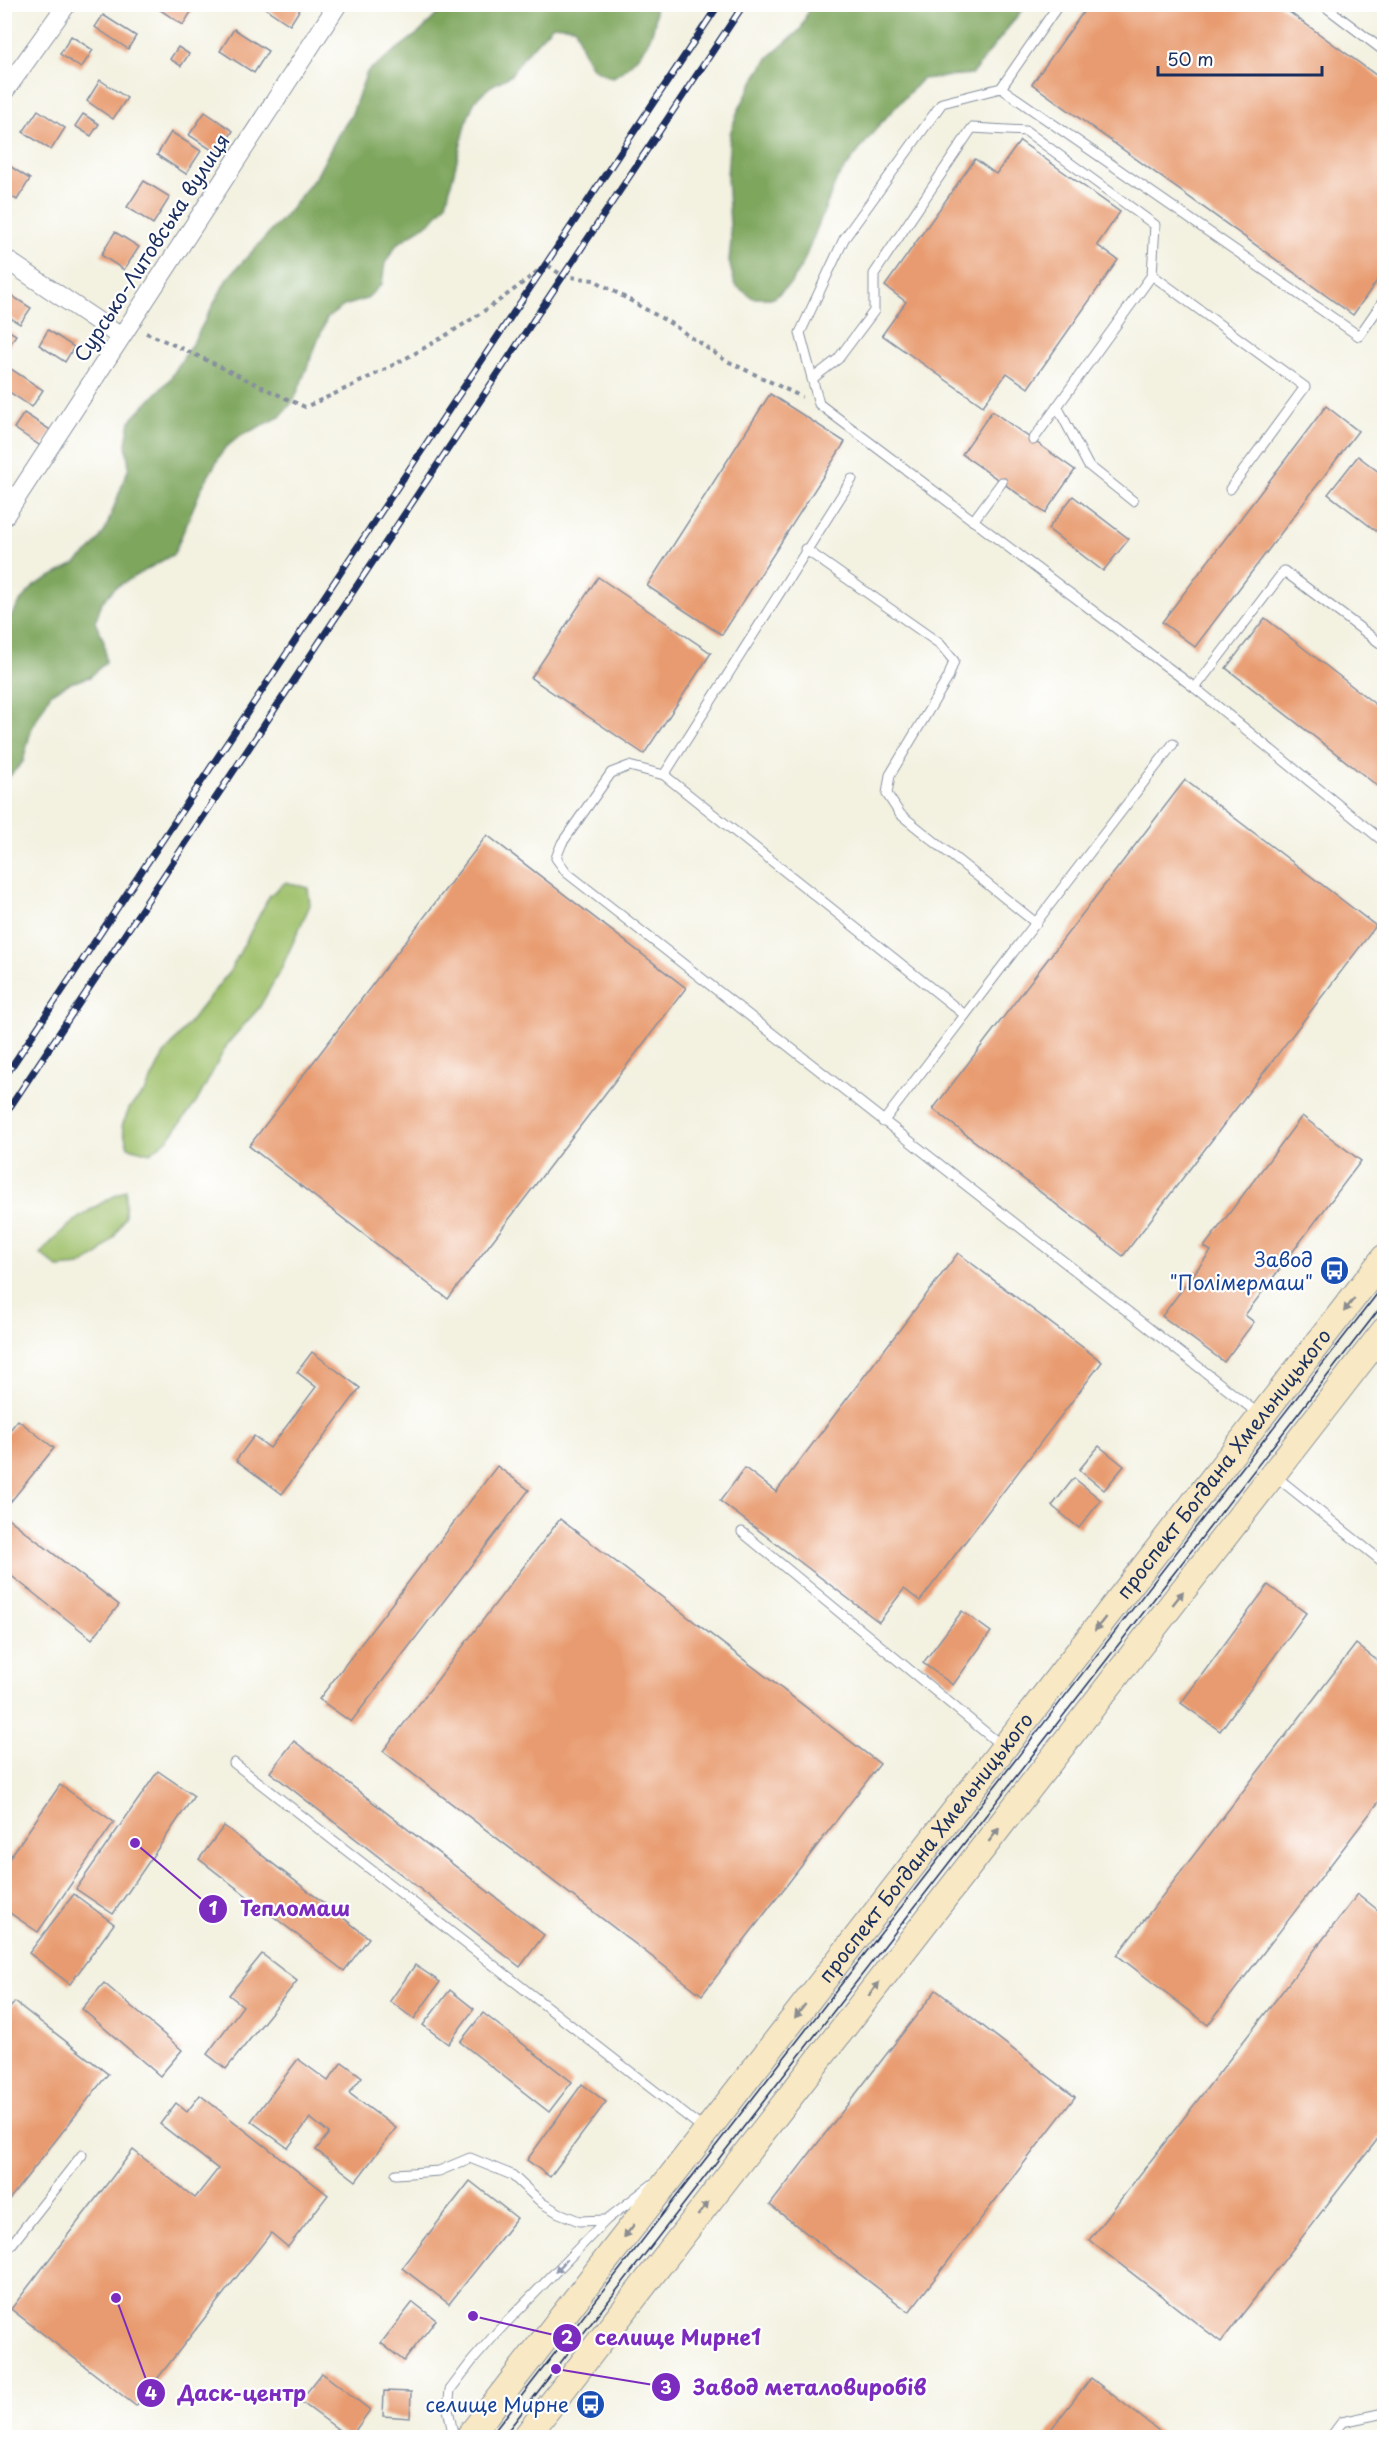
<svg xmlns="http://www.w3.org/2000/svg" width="1389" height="2442" viewBox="0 0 1389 2442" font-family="'Playpen Sans',sans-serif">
	<rect width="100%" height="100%" fill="#fff"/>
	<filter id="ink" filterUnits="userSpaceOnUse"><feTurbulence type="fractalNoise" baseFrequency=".0167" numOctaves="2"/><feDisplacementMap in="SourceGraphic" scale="12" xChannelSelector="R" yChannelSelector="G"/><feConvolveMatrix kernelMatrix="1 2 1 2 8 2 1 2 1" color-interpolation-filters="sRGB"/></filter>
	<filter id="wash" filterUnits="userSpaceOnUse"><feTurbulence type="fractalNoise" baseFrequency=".008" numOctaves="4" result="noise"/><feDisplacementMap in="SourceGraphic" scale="24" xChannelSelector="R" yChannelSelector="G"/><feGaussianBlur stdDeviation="1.35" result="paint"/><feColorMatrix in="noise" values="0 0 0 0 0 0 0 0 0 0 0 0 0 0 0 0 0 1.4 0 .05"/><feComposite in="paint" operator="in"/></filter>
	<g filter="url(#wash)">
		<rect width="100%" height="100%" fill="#f3f1e0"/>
		<g fill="#9ec069" stroke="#5c7864" stroke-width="1.5">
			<polygon points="286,882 308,888 310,905 281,969 259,1008 228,1043 196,1103 168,1139 150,1153 128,1147 122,1126 130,1107 145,1092 163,1056 230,971 270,895"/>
			<path d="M 126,1190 L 125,1217 L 114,1237 L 99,1254 L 80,1266 L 58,1268 L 41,1254 C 63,1225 94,1206 126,1190 Z"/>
		</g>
		<g fill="#7ea65d" stroke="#4c6a5e" stroke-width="1.5">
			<path d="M 446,5 L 654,4 C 661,36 636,63 612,78 L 592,68 L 582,49 L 575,27 L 553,25 L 524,56 L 510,76 L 491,86 L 475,100 L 467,120 L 446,204 L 432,221 L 397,244 L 385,263 L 382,284 L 366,299 L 344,306 L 327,318 L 294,400 L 280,417 L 240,436 L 224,449 L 202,487 L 174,554 L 116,587 L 102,602 L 95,622 L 104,641 L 106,662 L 90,677 L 70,683 L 51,693 L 31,730 L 23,762 L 5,781 L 4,627 L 20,602 L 35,585 L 75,564 L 92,549 L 105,531 L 129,467 L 126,444 L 130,421 L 170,379 L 195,339 L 227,279 L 289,211 L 317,175 L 338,135 L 351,116 L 367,72 L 421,31 Z"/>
			<polygon points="810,5 1026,5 972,74 922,79 879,125 837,179 803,263 791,283 774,298 753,298 735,285 729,261 731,241 727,177 730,134 737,113 756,76 769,57 801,29"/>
		</g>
		<g id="blocks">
			<g fill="#e89b6f">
				<polygon points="151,4 196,4 183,25"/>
				<polygon points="259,4 293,4 300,9 290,25"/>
				<polygon points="1089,4 1278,4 1384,81 1384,271 1353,315 1032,84"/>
				<polygon points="103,15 136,36 128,49 95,27"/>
				<polygon points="234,29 268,51 254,73 220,51"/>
				<polygon points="71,36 93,50 81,68 60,54"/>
				<polygon points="178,47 189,54 181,66 170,59"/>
				<polygon points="100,80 127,98 113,119 87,101"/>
				<polygon points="38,110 65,128 51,150 23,132"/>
				<polygon points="205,112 233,131 218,154 189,135"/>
				<polygon points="83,114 99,124 91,136 75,126"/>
				<polygon points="171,132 201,151 186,174 157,155"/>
				<polygon points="1020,141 1120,212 1097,245 1118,260 1028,388 1007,373 983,406 882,335 906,302 885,286 975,159 996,174"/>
				<polygon points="5,163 30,179 17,200 4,192"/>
				<polygon points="144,181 170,197 153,224 127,207"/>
				<polygon points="115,232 139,247 124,270 101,255"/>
				<polygon points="9,294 31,308 20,324 4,314 4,302"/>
				<polygon points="4,328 16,335 4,354"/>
				<polygon points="48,330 74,347 65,362 39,345"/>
				<polygon points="11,369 43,390 32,407 5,389 5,379"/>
				<polygon points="770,394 845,442 722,635 647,586"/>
				<polygon points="1326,406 1358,431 1195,647 1162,622"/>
				<polygon points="992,411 1075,470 1045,513 962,454"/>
				<polygon points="24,413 52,431 42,447 14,428"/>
				<polygon points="1358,456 1384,476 1384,537 1328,494"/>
				<polygon points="1073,496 1129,539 1103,571 1048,529"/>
				<polygon points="598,577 711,653 644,754 531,678"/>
				<polygon points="1265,618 1384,711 1384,779 1379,787 1226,668"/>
				<polygon points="1185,780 1376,926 1123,1256 933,1109"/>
				<polygon points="487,835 686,988 448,1299 249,1146"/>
				<polygon points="1302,1116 1361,1161 1245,1315 1254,1322 1224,1362 1162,1316 1211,1251 1204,1247"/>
				<polygon points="958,1253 1102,1362 920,1601 904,1589 879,1622 720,1501 745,1468 776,1492"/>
				<polygon points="312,1352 360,1388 282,1494 236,1460 254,1436 270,1448 316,1387 297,1372"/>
				<polygon points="18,1420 54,1448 4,1510 4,1437"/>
				<polygon points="1099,1446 1124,1466 1104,1490 1079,1470"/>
				<polygon points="497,1466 529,1490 351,1722 319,1699"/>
				<polygon points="1074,1478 1101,1500 1079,1528 1052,1506"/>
				<polygon points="4,1515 119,1605 92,1639 4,1570"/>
				<polygon points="560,1519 880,1764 702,1995 383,1751"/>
				<polygon points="1268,1585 1306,1613 1220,1731 1181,1703"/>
				<polygon points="962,1611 991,1632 953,1685 923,1663"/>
				<polygon points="1356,1644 1384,1666 1384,1795 1208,2025 1117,1955"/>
				<polygon points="294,1741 544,1935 520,1967 270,1772"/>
				<polygon points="158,1771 194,1796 113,1914 76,1889"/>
				<polygon points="60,1785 114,1822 38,1932 4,1909 4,1866"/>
				<polygon points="224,1826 369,1938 344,1971 199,1859"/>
				<polygon points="74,1894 114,1924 70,1984 29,1953"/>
				<polygon points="1358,1894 1384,1915 1384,2131 1221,2342 1089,2240"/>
				<polygon points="262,1954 297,1981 226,2069 207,2054 243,2006 229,1995"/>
				<polygon points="415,1965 440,1982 414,2019 390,2001"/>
				<polygon points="104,1983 182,2050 160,2076 82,2009"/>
				<polygon points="450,1990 474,2009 448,2044 423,2025"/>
				<polygon points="936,1990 1075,2097 909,2312 770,2205"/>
				<polygon points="15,2002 108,2074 4,2206 4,2015"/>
				<polygon points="483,2013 572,2082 549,2112 460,2042"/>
				<polygon points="298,2059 328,2081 342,2062 362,2077 349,2093 396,2128 356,2181 316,2150 329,2133 310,2118 288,2148 251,2121"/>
				<polygon points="582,2084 606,2102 550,2177 527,2160"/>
				<polygon points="200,2095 328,2195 288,2247 271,2233 136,2406 11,2309 133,2150 195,2198 218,2169 160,2124 176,2103 187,2112"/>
				<polygon points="470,2181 517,2218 449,2304 402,2268"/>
				<polygon points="413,2302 436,2320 404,2361 381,2343"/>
				<polygon points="322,2373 370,2410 350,2438 300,2401"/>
				<polygon points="1091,2378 1168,2438 1044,2438"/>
				<polygon points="384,2391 411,2392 410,2418 383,2416"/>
			</g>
		</g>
	</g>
	<g filter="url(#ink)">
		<use href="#blocks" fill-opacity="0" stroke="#87909f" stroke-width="1.5"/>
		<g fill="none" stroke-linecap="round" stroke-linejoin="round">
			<defs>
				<g id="lane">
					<polyline points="1059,4 1001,88 942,103 844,239 800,333 819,404 1195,688 1384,842"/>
					<polyline points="1322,4 1384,51"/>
					<polyline points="1001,88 1359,336 1384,300"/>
					<polyline points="1152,275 1305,387 1230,489"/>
					<polyline points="812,379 838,359 874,311 874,274 972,128 1026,131 1155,225 1152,275 1033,440"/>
					<polyline points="1057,406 1088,465 1133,501"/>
					<polyline points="852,479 664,775 629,766 611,773 562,843 556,858 567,873 1260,1415"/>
					<polyline points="973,521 1002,482"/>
					<polyline points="805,549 940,644 954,661 948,678 890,775 887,794 900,814 1036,923"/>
					<polyline points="1195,688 1284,571 1384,646"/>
					<polyline points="664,775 965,1015"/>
					<polyline points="883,1122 1173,744"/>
					<polyline points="1274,1475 1384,1563"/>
					<polyline points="742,1532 1002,1746"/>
					<polyline points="234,1763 705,2130"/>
					<polyline points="396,2174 439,2171 470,2158 512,2175 542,2203 559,2213 579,2221 606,2220"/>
					<polyline points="4,2254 82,2155"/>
					<polyline points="454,2438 448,2409 450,2390 472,2361 499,2330 606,2220 654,2183"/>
					<polyline points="1330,2438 1342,2422 1384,2413"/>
				</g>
				<g id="street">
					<polyline points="4,92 67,4"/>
					<polyline points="4,258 121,337"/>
					<polyline points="4,517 338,4"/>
				</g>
				<g id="secondary">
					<path id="s1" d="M 468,2438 L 1384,1258"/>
					<polyline points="525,2438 1384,1331"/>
				</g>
			</defs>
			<use href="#lane" stroke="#87909f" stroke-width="11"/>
			<use href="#street" stroke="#87909f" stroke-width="20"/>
			<use href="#secondary" stroke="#87909f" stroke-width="28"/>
			<path stroke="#87909f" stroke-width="4" stroke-dasharray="4.5 4.5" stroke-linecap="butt" d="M 146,333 C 200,355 251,383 305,407 C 390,370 474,325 546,264 L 563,276 L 594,280 L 670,323 L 725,360 L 802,397"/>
			<use href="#lane" stroke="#fff" stroke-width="9"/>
			<use href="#street" stroke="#fff" stroke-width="18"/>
			<use href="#secondary" stroke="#f8e8c3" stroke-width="26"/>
			<g stroke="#1b2f5e" stroke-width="1.5">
				<polyline points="489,2438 1384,1285"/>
				<polyline points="502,2438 1384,1303"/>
			</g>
			<defs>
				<g id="rail">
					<polyline points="4,1078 719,4"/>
					<polyline points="4,1116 744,4"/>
				</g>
			</defs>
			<use href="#rail" stroke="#1b2f5e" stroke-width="7"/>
			<use href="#rail" stroke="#fff" stroke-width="4.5" stroke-dasharray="14" stroke-linecap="butt"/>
		</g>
		<defs><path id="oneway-solid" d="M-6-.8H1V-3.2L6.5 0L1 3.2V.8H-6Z" transform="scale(1.5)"/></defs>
		<g fill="#8a8c90">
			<use href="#oneway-solid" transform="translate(1349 1305) rotate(128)"/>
			<use href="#oneway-solid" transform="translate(1178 1598) rotate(-52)"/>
			<use href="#oneway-solid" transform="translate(1100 1624) rotate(128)"/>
			<use href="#oneway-solid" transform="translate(994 1835) rotate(-52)"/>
			<use href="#oneway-solid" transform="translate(874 1989) rotate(-52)"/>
			<use href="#oneway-solid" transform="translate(800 2011) rotate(128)"/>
			<use href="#oneway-solid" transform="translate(703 2209) rotate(-52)"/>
			<use href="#oneway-solid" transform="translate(629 2231) rotate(128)"/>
		</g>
		<use fill="#8d97ae" href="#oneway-solid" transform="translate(561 2266) rotate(134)"/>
	</g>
	<defs>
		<symbol id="bus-disc" viewBox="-11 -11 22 22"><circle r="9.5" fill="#1a4fb4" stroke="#fff"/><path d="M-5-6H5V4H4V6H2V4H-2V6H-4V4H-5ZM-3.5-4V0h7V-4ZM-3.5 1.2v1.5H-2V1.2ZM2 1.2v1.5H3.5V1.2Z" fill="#fff"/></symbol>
	</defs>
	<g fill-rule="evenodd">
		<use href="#bus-disc" x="1318" y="1254" width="33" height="33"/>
		<use href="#bus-disc" x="574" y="2388" width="33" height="33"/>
	</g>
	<g text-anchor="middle" stroke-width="4.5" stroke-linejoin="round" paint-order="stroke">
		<g font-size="20" fill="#1b2f5e" stroke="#fff">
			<text transform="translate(152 248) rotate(-57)" y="7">Сурсько-Литовська вулиця</text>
			<text dy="7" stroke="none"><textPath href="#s1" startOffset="1233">проспект Богдана Хмельницького</textPath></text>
			<text dy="7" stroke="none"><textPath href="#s1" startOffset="747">проспект Богдана Хмельницького</textPath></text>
		</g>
		<g font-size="20" fill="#164399" stroke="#fff" text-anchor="end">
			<text x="1313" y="1267">Завод<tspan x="1313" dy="23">"Полімермаш"</tspan></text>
			<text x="569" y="2412">селище Мирне</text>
		</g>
	</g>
	<path fill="none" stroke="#7b2cbf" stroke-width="2" d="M135 1843L213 1909M473 2316L567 2338M556 2369L666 2387M116 2298L151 2393"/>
	<g fill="#7b2cbf" stroke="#fff" stroke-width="2">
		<circle cx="135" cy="1843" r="6"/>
		<circle cx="473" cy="2316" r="6"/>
		<circle cx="556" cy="2369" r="6"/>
		<circle cx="116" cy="2298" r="6"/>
		<circle cx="213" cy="1909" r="15"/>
		<circle cx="567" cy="2338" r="15"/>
		<circle cx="666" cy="2387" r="15"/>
		<circle cx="151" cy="2393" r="15"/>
	</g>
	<g font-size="18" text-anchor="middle" font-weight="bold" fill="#fff">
		<text x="213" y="1915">1</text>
		<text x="567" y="2344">2</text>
		<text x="666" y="2394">3</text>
		<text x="151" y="2400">4</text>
	</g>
	<g font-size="21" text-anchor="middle" font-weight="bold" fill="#7b2cbf" stroke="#fff" stroke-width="4.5" stroke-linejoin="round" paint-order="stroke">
		<text x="295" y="1916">Тепломаш</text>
		<text x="678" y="2345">селище Мирне1</text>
		<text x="810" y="2395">Завод металовиробів</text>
		<text x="242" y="2401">Даск-центр</text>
	</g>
	<rect width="1389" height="2442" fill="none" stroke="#fff" stroke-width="24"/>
	<path d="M1158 66v9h164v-9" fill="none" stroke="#1b2f5e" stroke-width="3"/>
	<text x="1167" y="66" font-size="18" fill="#1b2f5e" stroke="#ffffff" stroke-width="4.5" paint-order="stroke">50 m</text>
</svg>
